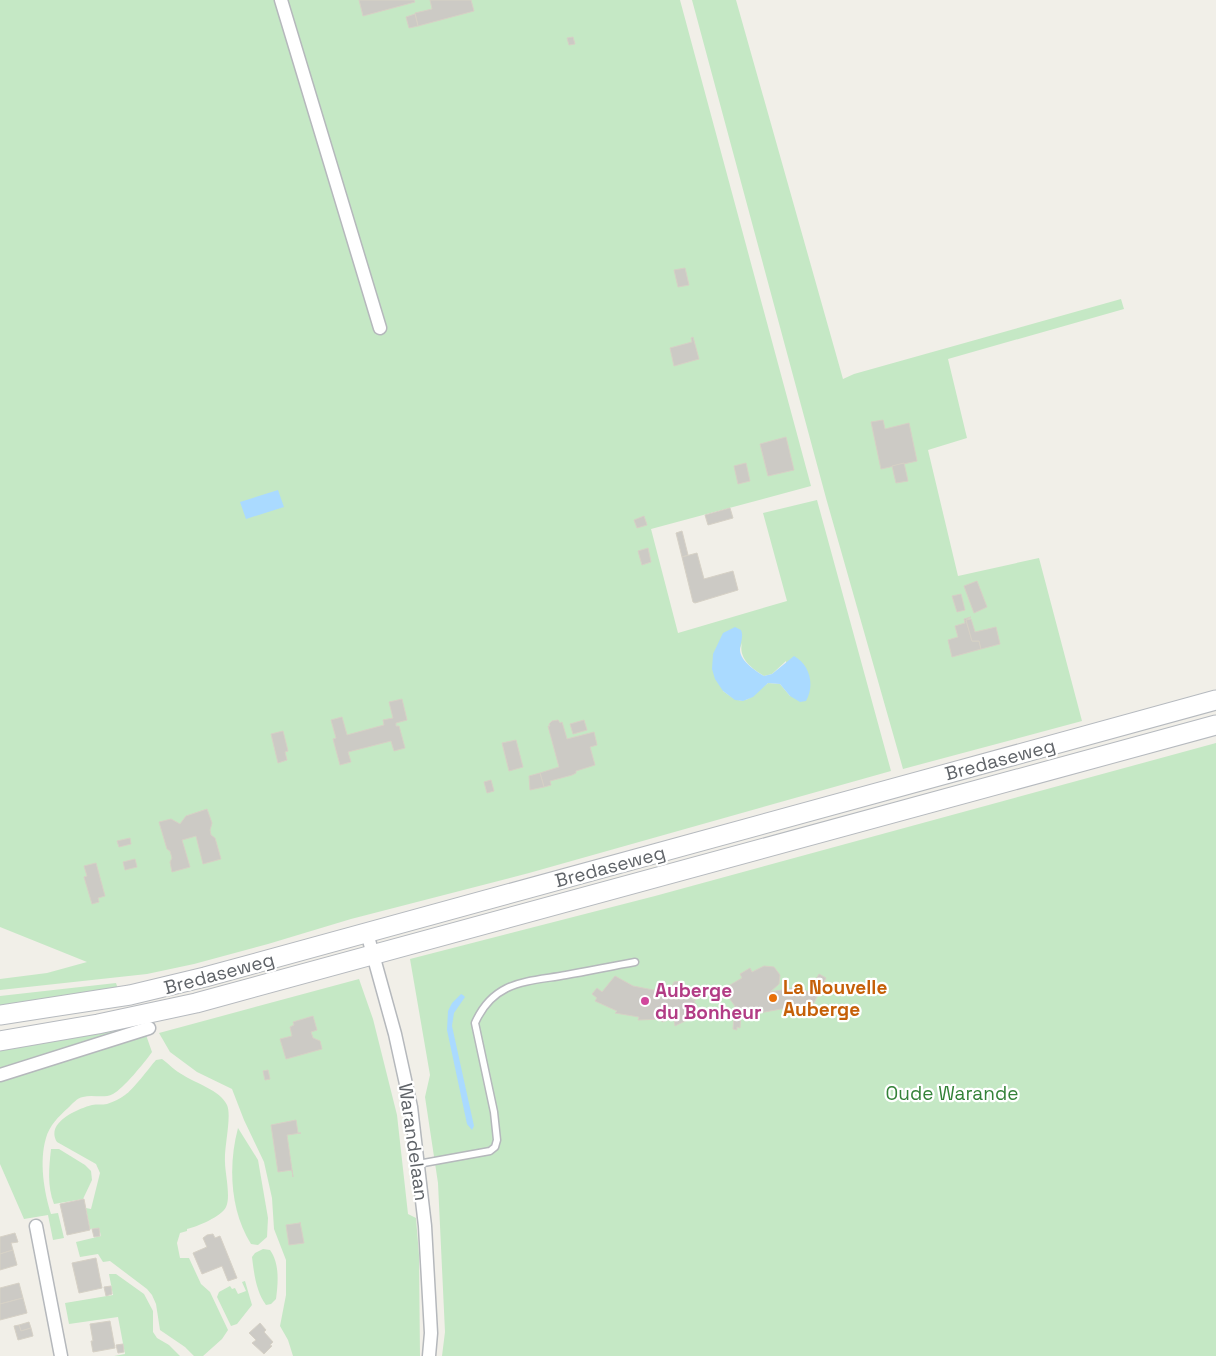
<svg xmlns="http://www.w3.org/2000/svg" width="1216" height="1356" viewBox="0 0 1216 1356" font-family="'Space Grotesk',sans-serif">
	<rect width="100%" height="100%" fill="#f1efe8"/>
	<g fill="#c5e8c5" fill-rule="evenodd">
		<path d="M 0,0 L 680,0 L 811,486 L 651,529 L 678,633 L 787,601 L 763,513 L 817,500 L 891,771 L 529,873 L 351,919 L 268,944 L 194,964 L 147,974 L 0,990 L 0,979 L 47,973 L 87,962 L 0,927 ZM 742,643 C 738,659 753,669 764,676 L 772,674 L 786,661 L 790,696 L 780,684 L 768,683 C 749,697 747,710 723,691 Z"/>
		<polygon points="692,0 736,0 843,379 854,374 1121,299 1124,309 948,359 967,438 928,450 958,576 1039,558 1082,721 903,769 826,498"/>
		<polygon points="1216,743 1216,1356 442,1356 445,1332 438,1183 425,1097 430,1075 410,959 655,896"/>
		<polygon points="359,979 373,1019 397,1115 408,1214 416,1218 419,1255 420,1356 293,1356 288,1340 280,1326 286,1295 286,1260 274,1229 272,1198 264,1162 244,1120 232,1089 197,1072 170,1052 159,1033"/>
		<polygon points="116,983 118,989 0,1007 0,996"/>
		<polygon points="146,1023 77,1047 0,1068 0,1049"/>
		<path d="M 146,1035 L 152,1052 C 145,1062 123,1089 113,1094 C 103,1099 93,1094 83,1097 C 77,1098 72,1104 68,1108 C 59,1116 49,1126 46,1138 C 39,1161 44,1192 51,1214 L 58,1213 L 64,1238 L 53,1240 L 48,1215 L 24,1219 L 0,1164 L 0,1080 Z"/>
		<path d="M 162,1059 C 169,1064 175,1071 183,1075 C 195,1083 220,1090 227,1105 C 232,1116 224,1147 225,1162 C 225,1173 231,1197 226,1207 C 222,1216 197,1227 187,1229 L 187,1231 L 180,1233 L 177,1243 L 180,1258 L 189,1258 L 201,1284 L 210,1292 L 228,1330 L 222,1339 L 203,1356 L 194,1356 L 185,1347 L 160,1330 L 156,1304 L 152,1295 L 147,1289 L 110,1261 L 103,1262 L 98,1254 L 80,1257 L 76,1242 L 101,1236 L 99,1228 L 90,1229 L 86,1208 L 91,1209 L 100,1173 L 96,1164 L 57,1142 C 45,1123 77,1109 92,1105 C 97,1104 102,1105 107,1104 C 113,1102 120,1099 125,1095 C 133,1090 149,1068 156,1060 Z"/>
		<path d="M 238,1128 L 258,1160 L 268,1218 L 267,1237 L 258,1245 L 251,1244 C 230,1211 228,1165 238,1128 Z"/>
		<path d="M 51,1149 L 59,1149 L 85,1165 L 91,1171 L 92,1180 L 83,1199 L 54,1204 C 47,1186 49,1167 51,1149 Z"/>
		<path d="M 263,1249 L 270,1250 C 280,1264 278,1283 276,1299 L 271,1304 L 266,1305 C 256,1292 254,1273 252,1257 L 255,1253 Z"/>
		<polygon points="109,1274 116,1274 144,1294 153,1311 153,1332 157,1338 169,1345 180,1356 114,1356 125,1354 118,1317 69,1324 65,1303 113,1295"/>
		<polygon points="245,1281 252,1305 237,1324 231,1326 217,1297 219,1292 230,1286 232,1289 235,1288 238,1294 246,1291 242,1282"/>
	</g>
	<g fill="#aadaff">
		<polygon points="278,490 284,507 246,519 240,502"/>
		<path d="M 735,627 L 741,630 C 744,638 740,642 740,650 C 740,661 756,671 764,676 L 772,674 L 794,656 C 810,665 815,685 806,701 L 800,702 L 790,696 L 780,684 L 768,683 L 753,697 L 743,701 L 735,700 L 723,691 L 715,679 L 712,669 L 713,654 L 723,633 Z"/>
		<polygon points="461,994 463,995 465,997 454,1013 452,1026 474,1126 472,1130 467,1124 447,1030 448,1011 452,1003"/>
	</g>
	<g fill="#cccac5" stroke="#d6d1c6">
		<polygon points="359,0 414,0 415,2 363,16"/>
		<polygon points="430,0 471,0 474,11 418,26 415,13 432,9"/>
		<polygon points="415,14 418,26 409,28 406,17"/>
		<polygon points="573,37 575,44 569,45 567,38"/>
		<polygon points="685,268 689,285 678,287 674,270"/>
		<polygon points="693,337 699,359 674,366 670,348 692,342 691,338"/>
		<polygon points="883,420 885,429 909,423 917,461 881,469 871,422"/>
		<polygon points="786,437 794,470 768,476 760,444"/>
		<polygon points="746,463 750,481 738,484 734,466"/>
		<polygon points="904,463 908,481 896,483 892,466"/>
		<polygon points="730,508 733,518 708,525 705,515"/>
		<polygon points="644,516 647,525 637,528 634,520"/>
		<polygon points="682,531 688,555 682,557 676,533"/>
		<polygon points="648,548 651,562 642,565 638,551"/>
		<polygon points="697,553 704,579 733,571 738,590 695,603 693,602 682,557"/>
		<polygon points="977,581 987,607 974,613 964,586"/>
		<polygon points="961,594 965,610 957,612 952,596"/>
		<polygon points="971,617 966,620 972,641 979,641 981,649 952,657 948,640 958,637 955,626 965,623 964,619"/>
		<polygon points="971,619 975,632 996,627 1000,644 981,649 979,641 972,641 966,620"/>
		<polygon points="402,699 407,720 396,723 396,726 399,726 405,748 394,751 391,741 348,752 351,762 340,765 333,739 336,738 331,720 342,717 347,735 384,725 383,720 393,718 389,702"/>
		<polygon points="558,720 560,723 562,722 567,739 594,732 597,745 590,747 595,765 576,771 576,773 572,775 550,781 551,785 544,787 540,773 559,767 548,726 550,726 549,724 552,721"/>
		<polygon points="584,720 587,730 573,734 570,724"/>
		<polygon points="283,731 288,751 285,752 287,760 278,763 271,734"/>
		<polygon points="516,740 523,767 509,771 502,743"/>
		<polygon points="540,773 544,787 530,790 529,776"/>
		<polygon points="491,780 494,791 487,793 484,782"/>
		<polygon points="207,809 212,823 210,830 211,835 215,838 221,859 203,864 196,836 182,840 190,867 172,872 170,862 172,858 170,851 167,849 159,822 171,819 180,824 186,816"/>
		<polygon points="130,838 131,844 119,847 117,841"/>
		<polygon points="135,859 137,867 125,870 123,862"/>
		<polygon points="96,863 105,896 98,898 99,902 92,904 84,877 87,876 84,866"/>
		<polygon points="764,966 774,967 780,975 779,984 770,992 798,987 809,992 819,974 826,978 814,1003 754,1014 754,1018 741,1016 740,1028 737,1027 737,1030 733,1029 735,1006 727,995 725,988 742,978 740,974 750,968 752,972"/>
		<polygon points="615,976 633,986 653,990 671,988 674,982 681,981 693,1000 697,999 694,1001 701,1013 675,1026 674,1018 662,1022 662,1019 638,1020 639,1017 615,1013 617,1011 595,1001 597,998 592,994 597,988 602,992"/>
		<polygon points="313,1016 317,1030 311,1032 313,1038 320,1041 322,1049 286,1059 280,1039 292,1036 290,1027 294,1025 293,1022"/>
		<polygon points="268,1070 270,1079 265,1080 263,1071"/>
		<polygon points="296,1120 298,1133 301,1133 287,1135 293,1177 292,1170 278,1172 271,1125"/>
		<polygon points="84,1199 90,1230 67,1235 60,1204"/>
		<polygon points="300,1222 304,1243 289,1245 286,1225 300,1223"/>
		<polygon points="99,1228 100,1236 94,1237 92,1229"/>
		<polygon points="15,1233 18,1242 11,1243 13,1250 0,1254 0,1237"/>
		<polygon points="213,1234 215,1238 220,1236 237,1278 228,1281 222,1266 202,1274 193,1253 207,1247 203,1238 207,1235"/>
		<polygon points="13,1250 17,1265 0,1270 0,1254"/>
		<polygon points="96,1258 102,1288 79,1293 72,1263"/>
		<polygon points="19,1283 23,1298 0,1304 0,1288"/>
		<polygon points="111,1286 112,1294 106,1296 104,1287"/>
		<polygon points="23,1298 27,1313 0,1320 0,1304"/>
		<polygon points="110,1321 115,1348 93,1352 91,1341 93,1341 90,1324"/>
		<polygon points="29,1322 31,1328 21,1331 19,1325"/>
		<polygon points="260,1323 266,1330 264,1332 273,1342 270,1345 272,1346 264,1354 252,1343 256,1340 249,1333"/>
		<polygon points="19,1325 21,1331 31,1328 33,1336 18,1340 14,1326"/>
		<polygon points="123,1344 124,1352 118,1353 116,1345"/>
	</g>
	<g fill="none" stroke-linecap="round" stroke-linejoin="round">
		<defs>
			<path id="lane" d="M 418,1164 L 490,1151 L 495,1147 L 497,1140 L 494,1112 L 475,1023 C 494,980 527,982 566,975 C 589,971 612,966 635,962"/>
			<g id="street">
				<polyline points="281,0 380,328"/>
				<polyline points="367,933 395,1034 411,1107 425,1226 431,1333 429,1356"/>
				<polyline points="0,1075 149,1028"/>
				<polyline points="36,1226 61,1356"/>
			</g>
			<g id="secondary">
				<polyline points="0,1015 130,995 205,977 1216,700"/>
				<polyline points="0,1041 98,1024 196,1003 1216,725"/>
			</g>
		</defs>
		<use href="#lane" stroke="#b5b8bc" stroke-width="9"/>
		<use href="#street" stroke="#b5b8bc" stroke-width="15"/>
		<use href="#secondary" stroke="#b6babf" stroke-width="21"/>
		<use href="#lane" stroke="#fff" stroke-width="6"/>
		<use href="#street" stroke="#fff" stroke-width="12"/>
		<use href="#secondary" stroke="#fff" stroke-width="19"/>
	</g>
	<circle fill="#e8710a" stroke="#fff" stroke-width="2" cx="773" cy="998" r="5"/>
	<circle fill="#d1479c" stroke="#fff" stroke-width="2" cx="645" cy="1001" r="5"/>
	<g text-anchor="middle" stroke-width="4.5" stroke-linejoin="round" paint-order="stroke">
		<g font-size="19" fill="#5f6368" stroke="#fff">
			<text transform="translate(1000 759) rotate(-15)" y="7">Bredaseweg</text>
			<text transform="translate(610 866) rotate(-15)" y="7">Bredaseweg</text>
			<text transform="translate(219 973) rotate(-15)" y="7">Bredaseweg</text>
			<text transform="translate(414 1142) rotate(82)" y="7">Warandelaan</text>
		</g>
		<g font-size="19" font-weight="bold" fill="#c56008" stroke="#fff" text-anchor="start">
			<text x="783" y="994">La Nouvelle<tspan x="783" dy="22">Auberge</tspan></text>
		</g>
		<g font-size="19" font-weight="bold" fill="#b23c85" stroke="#fff" text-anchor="start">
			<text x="655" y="997">Auberge<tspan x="655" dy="22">du Bonheur</tspan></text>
		</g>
		<g font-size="19" fill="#348238" stroke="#fff">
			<text x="952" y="1100">Oude Warande</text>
		</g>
	</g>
</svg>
